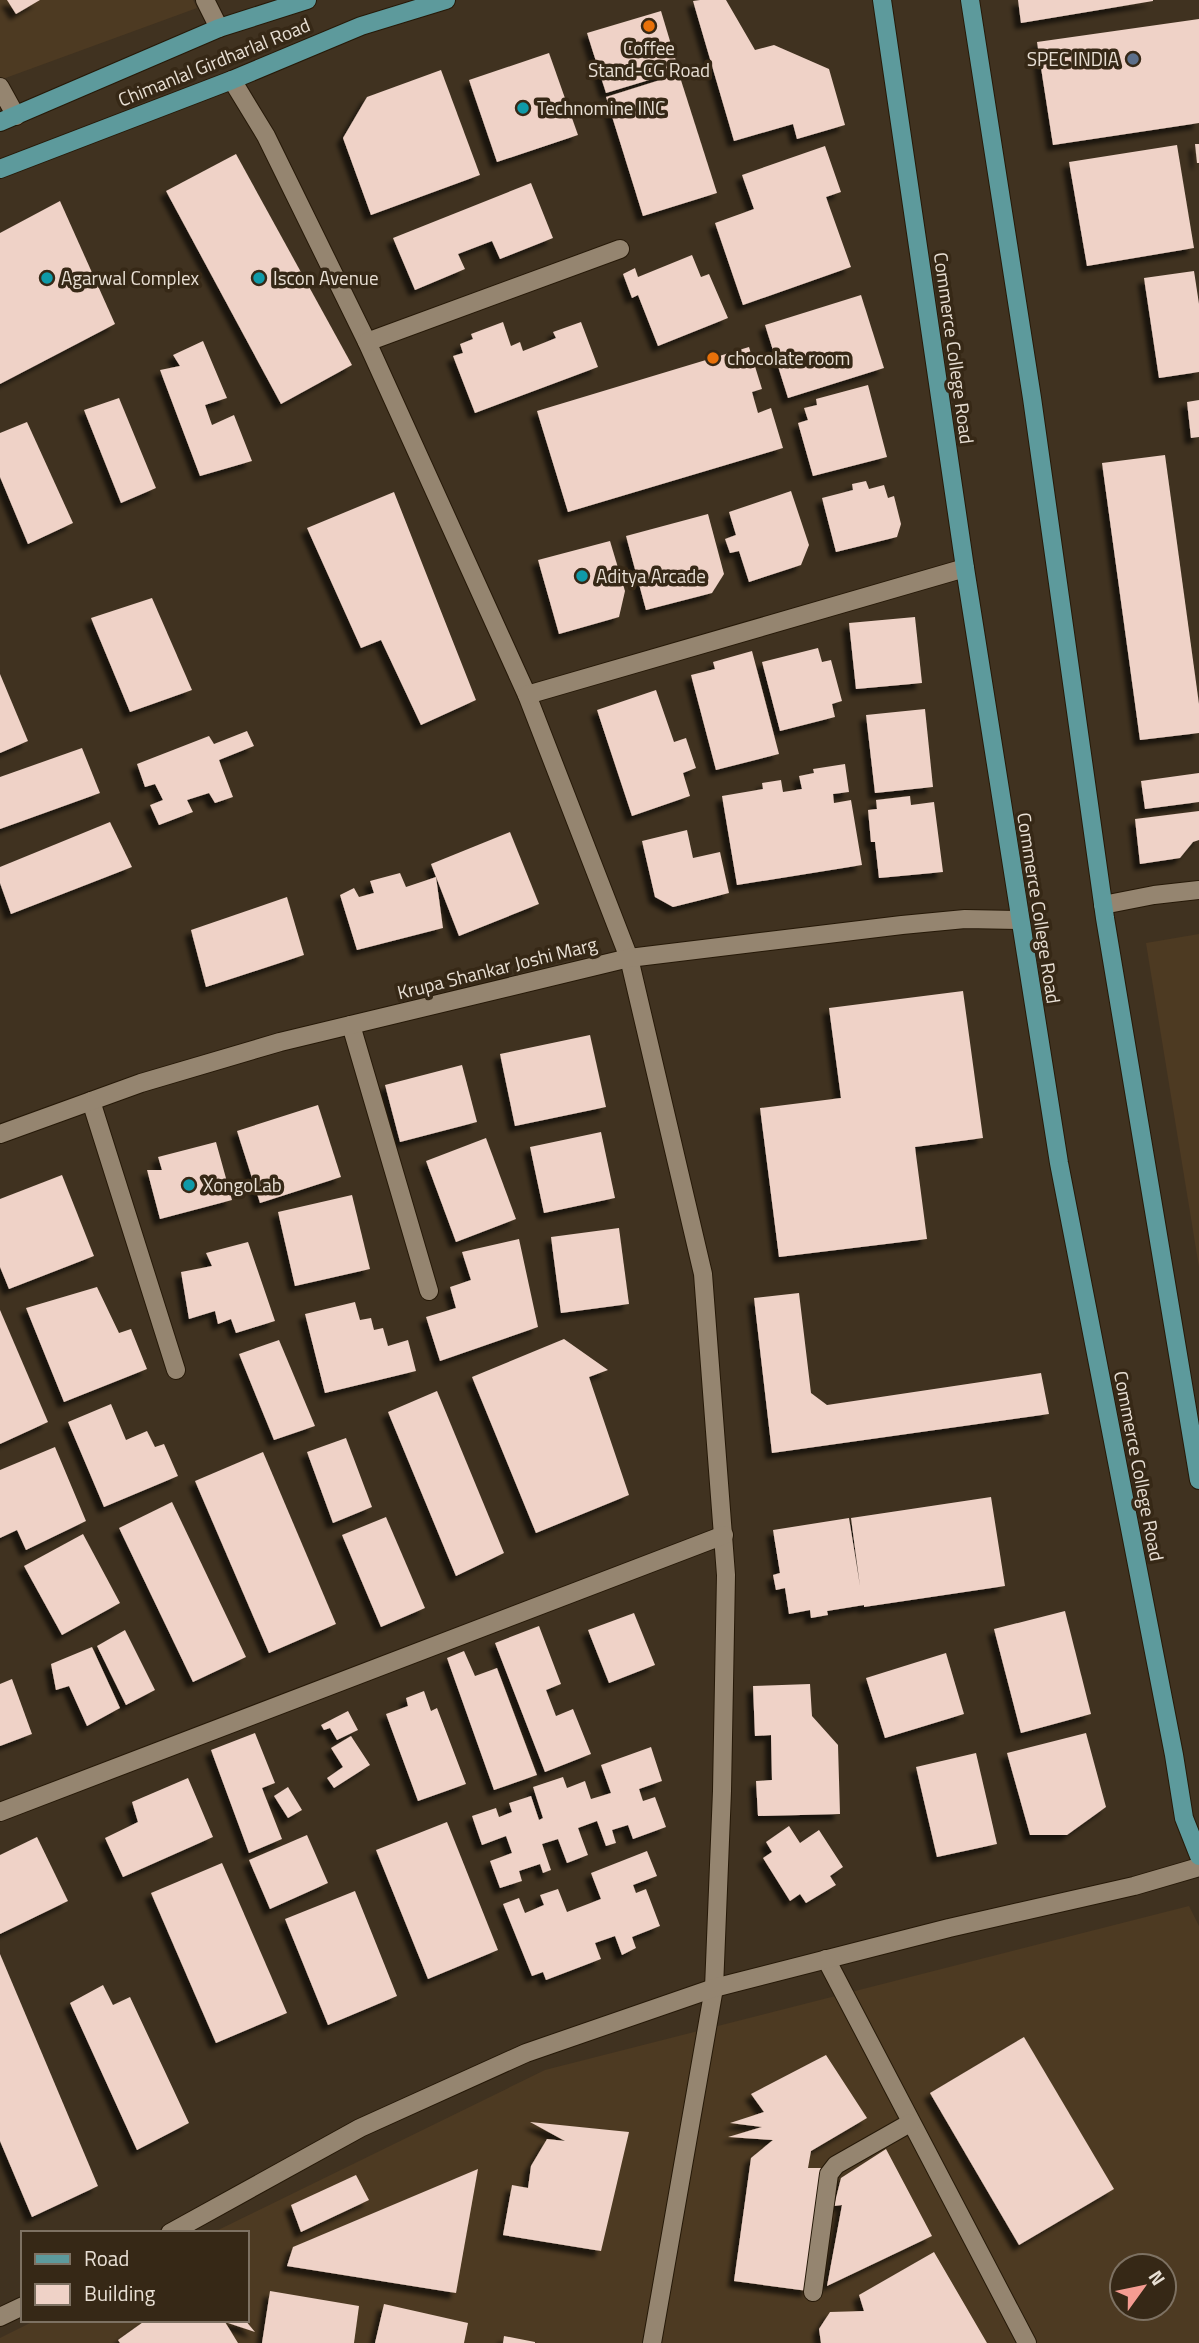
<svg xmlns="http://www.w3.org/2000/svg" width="1199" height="2343" viewBox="0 0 1199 2343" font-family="'Titillium Web',sans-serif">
	<defs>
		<filter id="shadow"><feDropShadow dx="-6" dy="6" stdDeviation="2" flood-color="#0009"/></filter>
	</defs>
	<rect width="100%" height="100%" fill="#403220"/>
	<g fill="#4d3a22" fill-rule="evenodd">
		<polygon points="0,0 193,0 197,8 0,80"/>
		<polygon points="1199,934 1199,1267 1146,943"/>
		<path d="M 1189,1906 L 1199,1926 L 1199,2343 L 0,2343 L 0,2338 L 36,2320 L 247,2320 L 247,2233 L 212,2233 L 545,2070 ZM 1122,2266 L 1164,2266 L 1164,2308 L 1122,2308 Z"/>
	</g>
	<g fill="#efd2c7" filter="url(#shadow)">
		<polygon points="7,0 40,0 16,14"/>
		<polygon points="700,0 726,0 755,50 774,45 829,69 845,125 797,139 793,124 734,141 693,1"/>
		<polygon points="1018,0 1153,0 1153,1 1021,23"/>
		<polygon points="661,11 679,71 606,93 587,33"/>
		<polygon points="1199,19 1199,123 1053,145 1037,42"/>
		<polygon points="549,53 578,135 497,162 469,80"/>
		<polygon points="441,70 480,175 371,215 343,138 367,97"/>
		<polygon points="679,74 717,193 643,216 606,97"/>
		<polygon points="1195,144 1199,144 1199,163 1197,163"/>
		<polygon points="1177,145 1194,248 1087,266 1069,162"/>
		<polygon points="825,146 841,192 826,197 851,267 743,305 715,223 754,209 742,175"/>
		<polygon points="236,154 352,365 281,404 166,191"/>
		<polygon points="531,183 553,238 500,259 492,241 458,254 465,269 415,290 393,238"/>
		<polygon points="60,201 115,324 0,384 0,233"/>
		<polygon points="692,255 701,277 709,274 728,318 658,346 638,295 632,298 623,274 635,268 638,277"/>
		<polygon points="1194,271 1199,304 1199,372 1159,378 1144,278"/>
		<polygon points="861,295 884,368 788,398 765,325"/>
		<polygon points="503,322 511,346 520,342 523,351 556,338 553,332 581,322 598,367 475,413 453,356 463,353 460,344 473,339 471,334"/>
		<polygon points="203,341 227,398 205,405 212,425 234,415 252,461 200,476 160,370 180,366 173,355"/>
		<polygon points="749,347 762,389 752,392 758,413 771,408 783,448 568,512 537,411"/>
		<polygon points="868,385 887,457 813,476 798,423 808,420 804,408 817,405 816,399"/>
		<polygon points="119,398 156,488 121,503 84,410"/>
		<polygon points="1199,400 1199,437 1191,438 1187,402"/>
		<polygon points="27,422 73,523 28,544 0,477 0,433"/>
		<polygon points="1165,455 1199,704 1199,733 1140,740 1102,463"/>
		<polygon points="866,481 869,489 884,485 888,498 894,496 901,524 897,537 836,552 822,498 853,490 852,484"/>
		<polygon points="791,491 809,545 801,565 749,582 739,551 730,553 725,539 736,535 729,512"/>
		<polygon points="394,492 476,700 421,725 381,640 361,648 307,528"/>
		<polygon points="708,514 724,574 712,593 646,610 626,536"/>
		<polygon points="610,541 625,591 619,617 559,634 538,560"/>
		<polygon points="152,598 192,690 130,712 91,618"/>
		<polygon points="915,617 922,683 856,689 849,623"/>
		<polygon points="818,648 822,662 831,660 842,701 832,704 835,717 780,731 762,662"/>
		<polygon points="752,651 779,754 716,770 691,675 715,669 713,662"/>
		<polygon points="0,674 28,741 0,753"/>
		<polygon points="656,690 674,742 686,738 696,768 683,773 690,796 632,816 597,710"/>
		<polygon points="925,709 933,787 875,793 866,715"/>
		<polygon points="247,731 254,746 219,760 233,797 215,803 209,793 187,800 193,812 159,825 150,805 163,800 155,784 145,787 137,764 209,736 214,744"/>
		<polygon points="82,748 100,793 0,829 0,777"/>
		<polygon points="845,764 849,792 833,794 834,803 851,800 862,865 737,885 722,796 763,789 762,783 781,780 783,792 802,789 799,776 814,773 813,769"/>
		<polygon points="1199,773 1199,802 1145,809 1141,781"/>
		<polygon points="910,796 911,805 934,802 943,872 879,878 875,842 871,842 868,810 877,809 876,800"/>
		<polygon points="1199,811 1199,840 1193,842 1180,858 1140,864 1135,819"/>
		<polygon points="110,822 132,867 11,914 0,883 0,867"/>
		<polygon points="687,830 693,858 720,852 729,893 673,907 655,897 642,841"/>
		<polygon points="510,832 539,904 459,936 431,864"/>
		<polygon points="400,873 406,887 436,877 443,928 357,950 340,895 354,888 359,897 374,893 370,881"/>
		<polygon points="287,897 304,955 206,987 191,930"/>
		<polygon points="963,991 983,1138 915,1147 927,1239 779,1257 760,1108 841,1098 829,1008"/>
		<polygon points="590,1035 606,1107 515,1126 500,1054"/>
		<polygon points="462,1065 477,1122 400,1142 385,1085"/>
		<polygon points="318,1105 341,1177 260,1203 237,1131"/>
		<polygon points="601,1132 615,1198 544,1213 530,1147"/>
		<polygon points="486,1138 516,1219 456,1242 426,1161"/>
		<polygon points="216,1142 232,1200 160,1219 147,1170 162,1170 158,1157"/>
		<polygon points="62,1175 94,1256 9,1289 0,1267 0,1199"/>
		<polygon points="352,1195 370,1269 295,1286 278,1212"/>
		<polygon points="619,1228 629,1304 561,1313 551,1237"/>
		<polygon points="519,1239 538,1327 440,1361 426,1317 456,1308 450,1287 471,1280 462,1252"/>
		<polygon points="248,1242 275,1321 236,1333 231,1319 218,1324 215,1311 189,1319 181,1272 212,1266 206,1253"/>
		<polygon points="97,1287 119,1333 131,1329 147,1369 64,1402 26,1308"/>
		<polygon points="799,1293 811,1393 827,1405 1041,1373 1049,1414 772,1453 754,1298"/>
		<polygon points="355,1302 360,1320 371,1318 374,1330 383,1328 388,1346 408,1340 416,1371 325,1393 305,1314"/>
		<polygon points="0,1310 48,1422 0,1444"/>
		<polygon points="564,1339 608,1370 589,1377 629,1495 536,1533 472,1377"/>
		<polygon points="279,1340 315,1426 274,1440 239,1354"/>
		<polygon points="437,1391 504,1553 456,1576 388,1412"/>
		<polygon points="111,1404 126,1440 147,1431 155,1447 164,1444 178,1476 104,1507 68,1422"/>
		<polygon points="346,1438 372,1507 333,1523 307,1452"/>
		<polygon points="55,1447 86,1521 26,1550 17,1530 0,1538 0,1470"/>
		<polygon points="263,1452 336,1624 269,1653 195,1481"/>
		<polygon points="991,1497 1005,1586 864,1607 864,1605 827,1611 828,1615 811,1618 810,1610 789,1614 785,1588 776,1590 773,1575 780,1573 773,1530 849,1518 860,1586 851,1518"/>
		<polygon points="172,1502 246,1657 193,1682 119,1528"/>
		<polygon points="386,1517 425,1608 381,1627 342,1535"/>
		<polygon points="83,1534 120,1603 62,1635 24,1566"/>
		<polygon points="1065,1611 1091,1714 1021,1733 994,1629"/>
		<polygon points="634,1613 655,1665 609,1683 588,1630"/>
		<polygon points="539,1626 561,1684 546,1690 556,1716 573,1709 591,1754 545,1772 495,1643"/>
		<polygon points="125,1630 155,1690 126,1705 97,1646"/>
		<polygon points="92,1647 120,1708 87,1726 69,1686 56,1690 51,1664"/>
		<polygon points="464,1651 475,1676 497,1668 537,1775 494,1790 447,1658"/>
		<polygon points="946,1653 964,1714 885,1738 866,1678"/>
		<polygon points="12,1679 32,1734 0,1746 0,1684"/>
		<polygon points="810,1684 812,1716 838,1745 840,1814 758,1816 756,1781 772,1780 771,1735 755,1736 753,1686"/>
		<polygon points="424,1691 431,1711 437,1708 466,1784 418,1801 386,1714 408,1706 406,1698"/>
		<polygon points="348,1711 358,1730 337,1740 330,1728 324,1730 321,1725"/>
		<polygon points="255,1733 275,1783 262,1788 282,1839 249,1853 211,1750"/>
		<polygon points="1086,1733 1106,1807 1067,1835 1030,1835 1007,1753"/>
		<polygon points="351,1736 370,1765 334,1788 327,1778 343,1767 331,1748"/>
		<polygon points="651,1747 662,1781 639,1789 643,1801 655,1797 666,1827 633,1839 628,1825 612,1830 616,1843 606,1846 597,1821 578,1828 588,1855 567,1863 558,1839 542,1844 551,1870 543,1873 540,1864 519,1871 522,1881 500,1888 490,1861 512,1853 506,1836 482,1845 472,1816 496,1808 499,1817 512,1812 509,1803 531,1796 539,1820 543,1818 533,1787 563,1777 567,1788 585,1781 591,1799 611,1793 601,1765"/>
		<polygon points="976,1753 997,1844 937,1857 916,1767"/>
		<polygon points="188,1778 213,1837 123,1877 105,1838 138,1822 132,1802"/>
		<polygon points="288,1787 302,1810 288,1818 274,1796"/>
		<polygon points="447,1822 498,1950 428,1979 376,1850"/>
		<polygon points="789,1826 800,1843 819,1830 843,1867 830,1876 836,1885 806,1903 800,1894 790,1901 763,1858 772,1852 766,1842"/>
		<polygon points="307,1835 328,1883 270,1909 249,1860"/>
		<polygon points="37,1837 68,1901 0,1934 0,1855"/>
		<polygon points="647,1851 657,1876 633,1885 636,1893 646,1889 660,1926 632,1937 636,1948 622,1955 615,1936 595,1943 601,1959 546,1980 543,1972 532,1976 503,1904 519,1898 525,1913 544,1905 540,1895 558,1889 567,1912 601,1899 591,1873"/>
		<polygon points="222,1863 287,2013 216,2043 151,1893"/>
		<polygon points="355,1891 397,1996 328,2025 285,1919"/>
		<polygon points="0,1954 98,2186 32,2217 0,2141"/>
		<polygon points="103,1985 113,2005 130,1997 189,2123 137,2150 70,2003"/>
		<polygon points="1024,2037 1114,2189 1019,2245 930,2093"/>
		<polygon points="826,2055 867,2118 811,2151 808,2168 825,2168 808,2291 734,2281 751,2158 773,2140 728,2137 762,2127 730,2123 764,2112 751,2094"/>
		<polygon points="530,2122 629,2132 601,2251 503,2235 512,2185 528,2188 531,2166 547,2139 565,2141"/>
		<polygon points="886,2149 932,2236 827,2286 842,2205 834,2206 841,2178"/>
		<polygon points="478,2169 456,2293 287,2266 293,2247"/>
		<polygon points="356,2175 369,2200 301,2232 291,2205"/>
		<polygon points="934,2252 987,2343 821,2343 819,2329 830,2312 864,2311 859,2295"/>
		<polygon points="270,2291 359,2306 354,2343 262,2343"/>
		<polygon points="384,2304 468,2323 464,2343 375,2343"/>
		<polygon points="146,2320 245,2320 255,2332 225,2322 238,2343 120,2343 118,2340"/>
		<polygon points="504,2336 535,2342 535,2343 503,2343"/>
	</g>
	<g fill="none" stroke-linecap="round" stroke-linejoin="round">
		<defs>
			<g id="minor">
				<polyline points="205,0 219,28"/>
				<polyline points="232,80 266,136 367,342 527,695 629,958 703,1274 726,1575 722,1791 714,1988 652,2343"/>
				<polyline points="0,87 16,116"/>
				<polyline points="367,342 620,249"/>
				<polyline points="527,695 965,568"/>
				<polyline points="1103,905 1154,895 1199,890"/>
				<polyline points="351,1025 429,1291"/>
				<polyline points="91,1101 176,1370"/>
				<polyline points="0,1134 141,1083 280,1042 629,958 902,925 965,919 1019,920"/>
				<polyline points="0,1812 724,1535"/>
				<polyline points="826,1959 1027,2343"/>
				<polyline points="170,2233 360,2128 526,2053 714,1988 949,1928 1134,1886 1199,1867"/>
				<polyline points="813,2292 829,2174 836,2165 910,2123"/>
				<polyline points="0,2317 23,2306"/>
			</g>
			<g id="major">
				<polyline points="882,0 965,568 1059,1163 1174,1755 1184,1818 1199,1856"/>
				<polyline points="970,0 1032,398 1105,918 1199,1480"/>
				<polyline points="0,122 219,28 307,0"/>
				<polyline points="0,169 232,80 361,26 446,0"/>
			</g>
		</defs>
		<use href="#minor" stroke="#261908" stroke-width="20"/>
		<use href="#major" stroke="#261908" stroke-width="20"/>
		<use href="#minor" stroke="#958570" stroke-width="18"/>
		<use href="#major" stroke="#5d9a9c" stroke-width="18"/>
	</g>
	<g fill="#e8710a" stroke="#362816" stroke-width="2.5">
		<circle cx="649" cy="26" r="7"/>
		<circle cx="713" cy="358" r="7"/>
	</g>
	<circle fill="#5c6f8a" stroke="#362816" stroke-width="2.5" cx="1133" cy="59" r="7"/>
	<g fill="#0f9aa8" stroke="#362816" stroke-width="2.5">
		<circle cx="523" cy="108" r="7"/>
		<circle cx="47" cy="278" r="7"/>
		<circle cx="259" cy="278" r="7"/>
		<circle cx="582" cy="576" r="7"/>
		<circle cx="189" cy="1185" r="7"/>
	</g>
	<g text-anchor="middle" stroke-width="7" stroke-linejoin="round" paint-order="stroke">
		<g font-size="19" fill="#e8dfd4" stroke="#362816" text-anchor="start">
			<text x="649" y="55" text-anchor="middle">Coffee<tspan x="649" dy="22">Stand-CG Road</tspan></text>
			<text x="1119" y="66" text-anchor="end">SPEC INDIA</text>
			<text x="537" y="115">Technomine INC</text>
			<text x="61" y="285">Agarwal Complex</text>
			<text x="273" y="285">Iscon Avenue</text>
			<text x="727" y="365">chocolate room</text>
			<text x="596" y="583">Aditya Arcade</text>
			<text x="203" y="1192">XongoLab</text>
		</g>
		<g font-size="19" fill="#e8dfd4" stroke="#362816">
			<text transform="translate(214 62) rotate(-22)" y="7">Chimanlal Girdharlal Road</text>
			<text transform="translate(954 348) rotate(82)" y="7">Commerce College Road</text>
			<text transform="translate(1039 908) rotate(81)" y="7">Commerce College Road</text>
			<text transform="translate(497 968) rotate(-14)" y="7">Krupa Shankar Joshi Marg</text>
			<text transform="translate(1139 1466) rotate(79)" y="7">Commerce College Road</text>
		</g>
	</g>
	<rect x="21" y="2231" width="228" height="91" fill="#362816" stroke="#7d7162" stroke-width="2"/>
	<rect x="35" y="2254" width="35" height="10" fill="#5d9a9c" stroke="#7d7162" stroke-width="2"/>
	<text x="84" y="2266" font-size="21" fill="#e8dfd4">Road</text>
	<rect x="35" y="2284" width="35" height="21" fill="#efd2c7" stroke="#7d7162" stroke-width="2"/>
	<text x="84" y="2301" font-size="21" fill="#e8dfd4">Building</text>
	<g transform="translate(1143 2287) rotate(57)"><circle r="33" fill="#362816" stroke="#7d7162" stroke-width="2"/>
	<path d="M0-5L12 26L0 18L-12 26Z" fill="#f59c92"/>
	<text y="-10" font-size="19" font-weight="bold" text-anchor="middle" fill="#e8dfd4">N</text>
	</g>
</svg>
